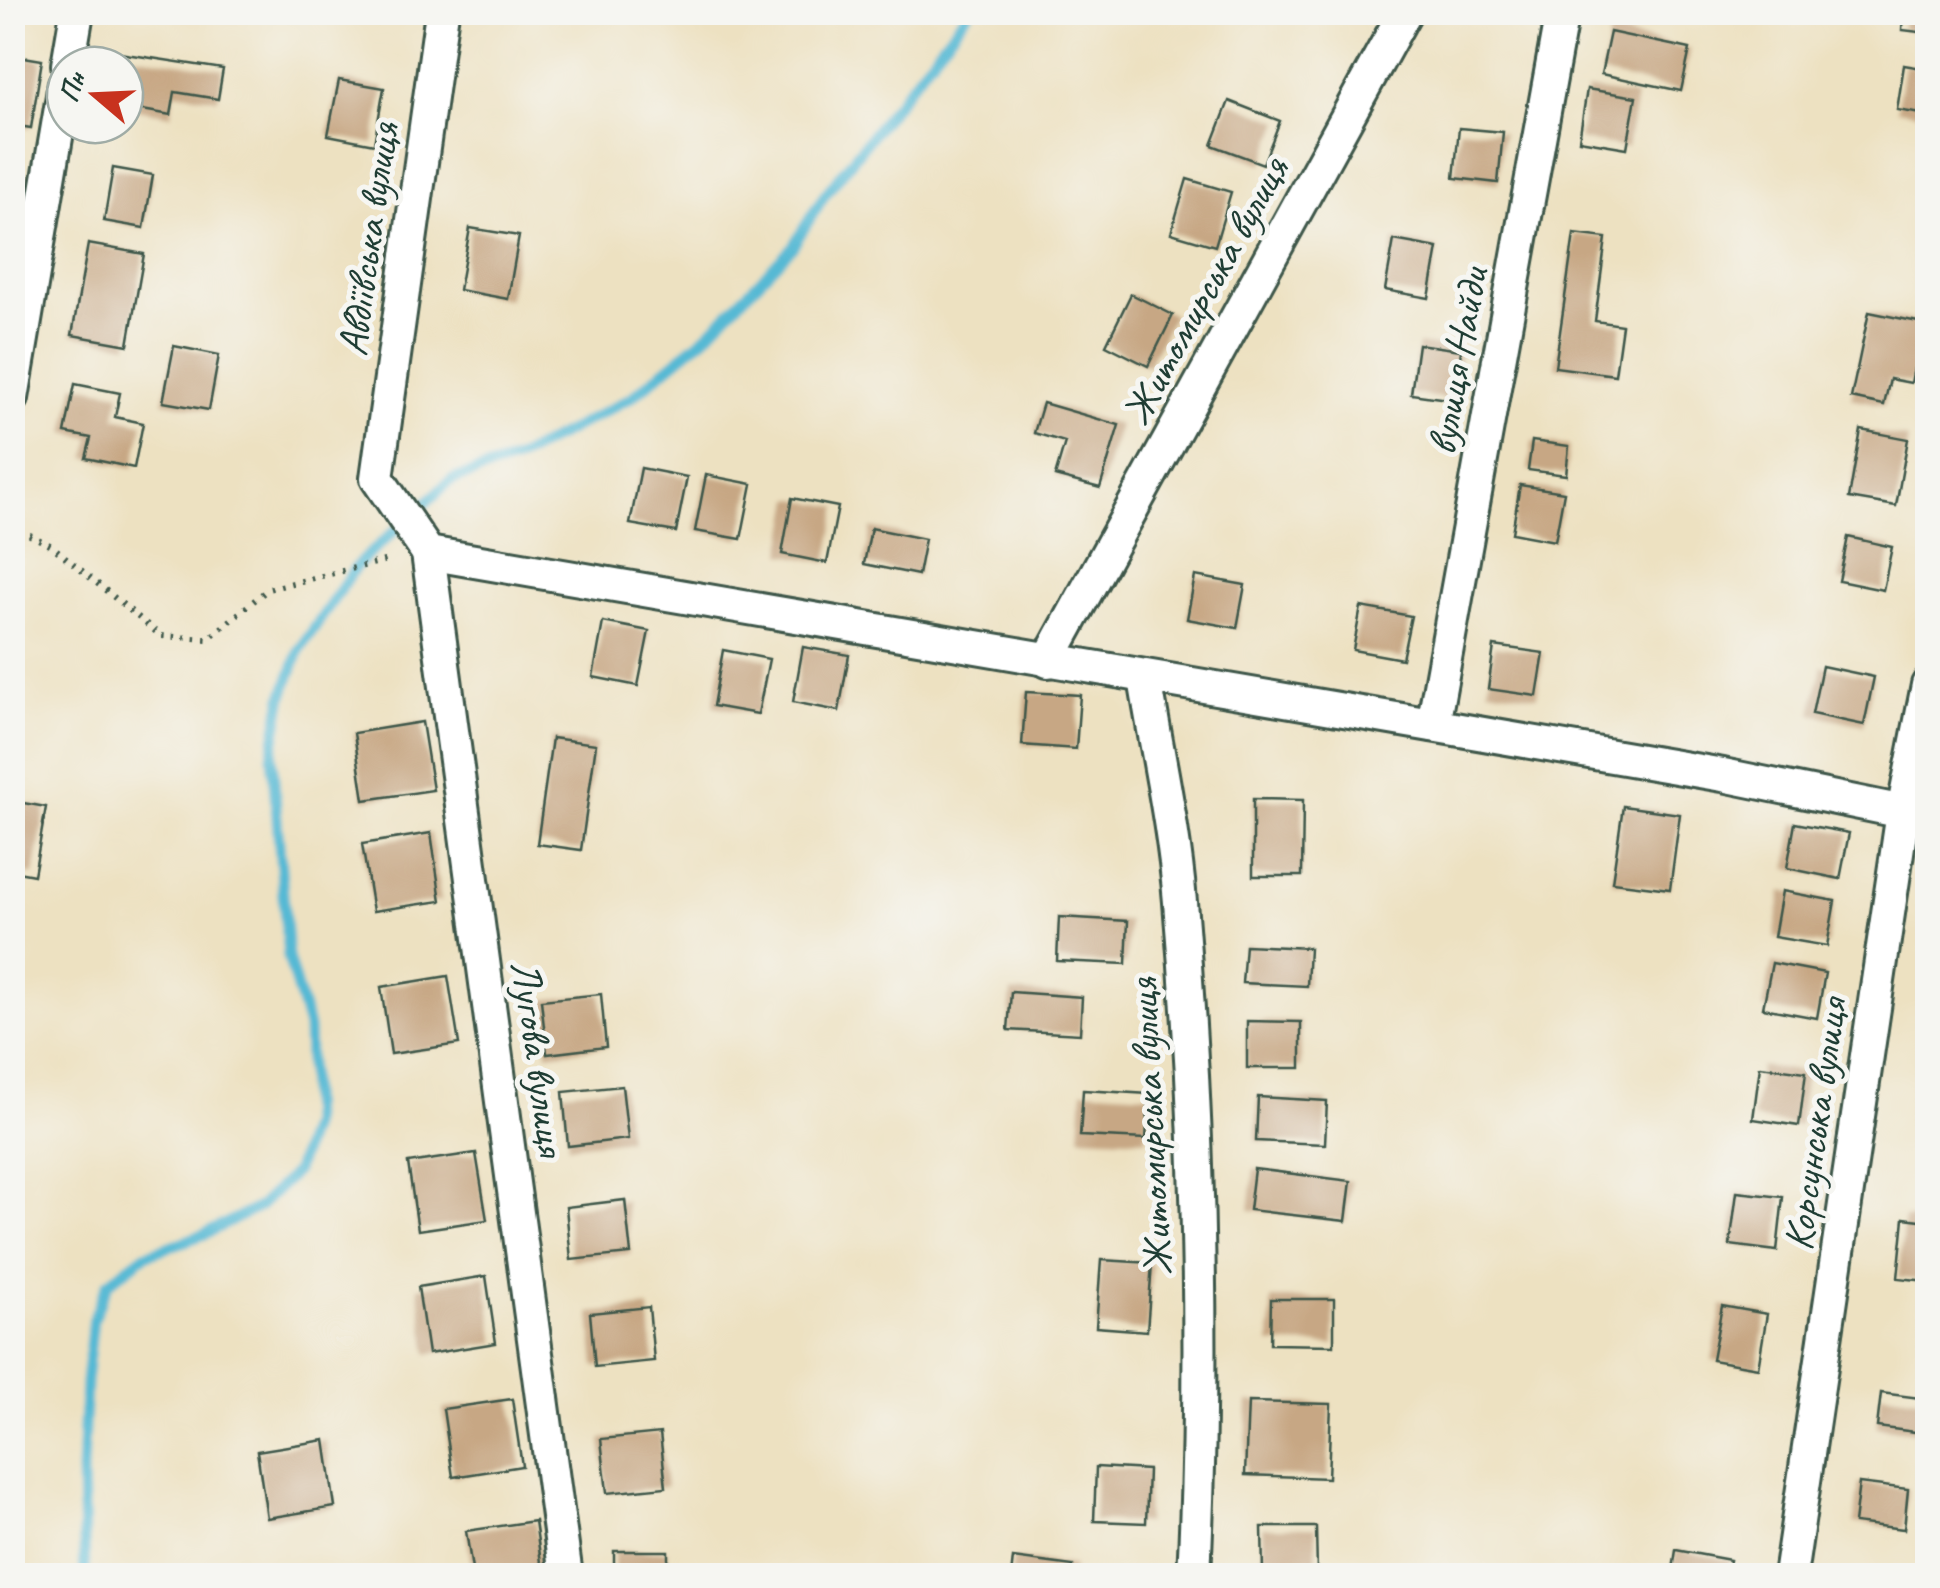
<svg xmlns="http://www.w3.org/2000/svg" width="1940" height="1588" viewBox="0 0 1940 1588" font-family="Caveat,sans-serif">
	<rect width="100%" height="100%" fill="#f6f6f2"/>
	<filter id="ink" filterUnits="userSpaceOnUse"><feTurbulence type="fractalNoise" baseFrequency=".01" numOctaves="2"/><feDisplacementMap in="SourceGraphic" scale="20" xChannelSelector="R" yChannelSelector="G"/><feConvolveMatrix kernelMatrix="1 2 1 2 8 2 1 2 1" color-interpolation-filters="sRGB"/></filter>
	<filter id="wash" filterUnits="userSpaceOnUse"><feTurbulence type="fractalNoise" baseFrequency=".0048" numOctaves="4" result="noise"/><feDisplacementMap in="SourceGraphic" scale="40" xChannelSelector="R" yChannelSelector="G"/><feGaussianBlur stdDeviation="2.25" result="paint"/><feColorMatrix in="noise" values="0 0 0 0 0 0 0 0 0 0 0 0 0 0 0 0 0 1.4 0 .05"/><feComposite in="paint" operator="in"/></filter>
	<g filter="url(#wash)">
		<rect width="100%" height="100%" fill="#ede1c1"/>
		<g fill="none" stroke-linecap="round" stroke-linejoin="round">
			<polyline stroke="#56b9d4" stroke-width="11" points="85,1576 82,1471 86,1382 93,1319 108,1283 145,1255 205,1234 259,1207 296,1171 311,1123 308,1027 288,957 272,756 283,696 300,649 357,565 451,480 514,460 632,397 708,334 793,246 824,196 968,12"/>
		</g>
		<g id="blocks">
			<g fill="#c7a784">
				<polygon points="1903,12 1928,12 1928,33 1902,30"/>
				<polygon points="1610,32 1690,49 1681,91 1601,74"/>
				<polygon points="119,53 223,69 218,99 175,92 171,115 125,107 125,65 117,65"/>
				<polygon points="12,55 42,60 31,128 12,125"/>
				<polygon points="1904,65 1928,69 1928,115 1897,110"/>
				<polygon points="339,80 384,88 374,144 328,135"/>
				<polygon points="1587,89 1636,97 1627,148 1579,140"/>
				<polygon points="1229,101 1280,121 1263,164 1212,145"/>
				<polygon points="1459,128 1503,132 1498,183 1454,178"/>
				<polygon points="113,168 153,175 144,228 104,221"/>
				<polygon points="1187,179 1231,192 1215,246 1171,233"/>
				<polygon points="470,228 519,236 508,299 459,290"/>
				<polygon points="1574,234 1606,238 1595,321 1622,325 1615,375 1555,367"/>
				<polygon points="1394,240 1438,248 1429,298 1385,290"/>
				<polygon points="88,244 144,254 128,345 72,335"/>
				<polygon points="1131,294 1173,315 1148,366 1106,345"/>
				<polygon points="1869,312 1923,323 1911,383 1890,379 1884,405 1851,398"/>
				<polygon points="1418,344 1461,350 1455,400 1411,394"/>
				<polygon points="174,346 219,355 209,410 163,402"/>
				<polygon points="75,384 120,393 115,417 143,423 134,468 86,458 91,438 65,433"/>
				<polygon points="1043,403 1119,425 1100,488 1055,476 1065,442 1034,433"/>
				<polygon points="1861,430 1908,439 1896,506 1849,498"/>
				<polygon points="1532,441 1569,446 1566,475 1528,470"/>
				<polygon points="641,468 687,477 676,532 630,524"/>
				<polygon points="706,475 752,484 741,539 695,531"/>
				<polygon points="1520,485 1564,492 1555,541 1512,533"/>
				<polygon points="792,498 838,507 827,563 782,554"/>
				<polygon points="871,528 925,539 918,575 864,564"/>
				<polygon points="1848,537 1892,547 1883,590 1839,581"/>
				<polygon points="1195,576 1245,585 1237,628 1187,619"/>
				<polygon points="1361,607 1411,616 1402,659 1353,650"/>
				<polygon points="603,622 649,631 638,686 593,677"/>
				<polygon points="1494,646 1544,653 1537,696 1488,689"/>
				<polygon points="803,647 849,655 839,711 793,702"/>
				<polygon points="723,650 769,659 758,714 713,706"/>
				<polygon points="1822,666 1874,677 1864,725 1812,714"/>
				<polygon points="1026,692 1080,695 1076,749 1022,745"/>
				<polygon points="422,722 433,790 364,800 354,733"/>
				<polygon points="552,738 596,744 581,850 537,844"/>
				<polygon points="1253,799 1303,800 1302,876 1253,876"/>
				<polygon points="12,801 46,807 34,875 12,871"/>
				<polygon points="1623,806 1680,814 1670,889 1612,882"/>
				<polygon points="1795,823 1849,833 1840,879 1787,868"/>
				<polygon points="431,833 441,901 373,911 362,844"/>
				<polygon points="1782,891 1835,901 1827,946 1774,937"/>
				<polygon points="1059,917 1128,921 1126,964 1057,961"/>
				<polygon points="1245,945 1309,948 1307,986 1242,983"/>
				<polygon points="1772,963 1825,973 1817,1018 1763,1008"/>
				<polygon points="448,976 459,1044 391,1054 381,987"/>
				<polygon points="1011,992 1082,997 1080,1034 1008,1030"/>
				<polygon points="601,994 606,1047 547,1054 541,1000"/>
				<polygon points="1247,1021 1301,1022 1301,1068 1247,1068"/>
				<polygon points="1760,1066 1806,1072 1799,1126 1753,1119"/>
				<polygon points="622,1086 628,1139 568,1146 563,1092"/>
				<polygon points="1083,1090 1149,1094 1146,1139 1080,1136"/>
				<polygon points="1258,1097 1327,1101 1325,1144 1256,1141"/>
				<polygon points="476,1153 487,1220 418,1230 408,1163"/>
				<polygon points="1254,1169 1351,1181 1346,1221 1249,1210"/>
				<polygon points="1737,1192 1783,1197 1777,1251 1730,1245"/>
				<polygon points="625,1200 631,1254 571,1260 566,1207"/>
				<polygon points="1904,1218 1928,1221 1928,1281 1898,1278"/>
				<polygon points="1101,1260 1152,1263 1147,1331 1096,1327"/>
				<polygon points="486,1276 496,1343 428,1354 418,1287"/>
				<polygon points="1271,1299 1334,1299 1334,1345 1270,1344"/>
				<polygon points="1722,1306 1767,1314 1758,1368 1712,1360"/>
				<polygon points="649,1307 654,1361 595,1367 590,1313"/>
				<polygon points="1881,1393 1928,1399 1923,1433 1877,1427"/>
				<polygon points="512,1399 522,1466 453,1477 443,1409"/>
				<polygon points="1248,1402 1331,1404 1328,1478 1245,1475"/>
				<polygon points="660,1433 666,1487 607,1493 601,1439"/>
				<polygon points="325,1440 335,1507 267,1518 257,1451"/>
				<polygon points="1096,1467 1148,1470 1146,1523 1094,1521"/>
				<polygon points="1859,1483 1908,1489 1904,1529 1854,1523"/>
				<polygon points="535,1521 543,1576 473,1576 466,1531"/>
				<polygon points="1262,1527 1316,1527 1317,1573 1263,1573"/>
				<polygon points="1676,1550 1730,1560 1727,1576 1672,1576"/>
				<rect x="614" y="1551" width="54" height="25"/>
				<polygon points="1013,1558 1073,1566 1072,1576 1011,1576"/>
			</g>
		</g>
	</g>
	<g filter="url(#ink)">
		<use href="#blocks" fill-opacity="0" stroke="#3e5649" stroke-width="2.5"/>
		<g fill="none" stroke-linecap="round" stroke-linejoin="round">
			<defs>
				<g id="minor">
					<polyline points="442,12 377,478 428,553 1723,775 1928,817"/>
					<polyline points="68,65 77,12"/>
					<polyline points="12,398 65,84"/>
					<polyline points="428,553 566,1576"/>
					<polyline points="1048,661 1405,12"/>
					<path d="M 1145,678 C 1157,752 1174,827 1180,902 C 1199,1126 1205,1351 1194,1576"/>
					<polyline points="1433,725 1562,12"/>
					<polyline points="1790,1576 1903,812 1928,685"/>
				</g>
			</defs>
			<use href="#minor" stroke="#3e5649" stroke-width="38"/>
			<polyline stroke="#3e5649" stroke-width="6" stroke-dasharray="2.5 8" stroke-linecap="butt" points="12,535 18,529 52,546 161,636 208,639 268,589 392,559"/>
			<use href="#minor" stroke="#fff" stroke-width="32"/>
		</g>
	</g>
	<g text-anchor="middle" stroke-width="10" stroke-linejoin="round" paint-order="stroke">
		<g font-size="42" fill="#1f3d34" stroke="#f6f6f2">
			<text transform="translate(367 239) rotate(-82)" y="15">Авдіївська вулиця</text>
			<text transform="translate(1204 290) rotate(-61)" y="15">Житомирська вулиця</text>
			<text transform="translate(1456 361) rotate(-80)" y="15">вулиця Найди</text>
			<text transform="translate(540 1058) rotate(82)" y="15">Лугова вулиця</text>
			<text transform="translate(1814 1124) rotate(-82)" y="15">Корсунська вулиця</text>
			<text transform="translate(1149 1127) rotate(-93)" y="15">Житомирська вулиця</text>
		</g>
	</g>
	<rect width="1940" height="1588" fill="none" stroke="#f6f6f2" stroke-width="50"/>
	<g transform="translate(95 95) rotate(289)"><circle r="48" fill="#f6f6f2" stroke="#a0aca6" stroke-width="2.5"/>
	<path d="M0-8L18 38L0 25L-18 38Z" fill="#c8321e"/>
	<text y="-15" font-size="28" font-weight="bold" text-anchor="middle" fill="#1f3d34">Пн</text>
	</g>
</svg>
